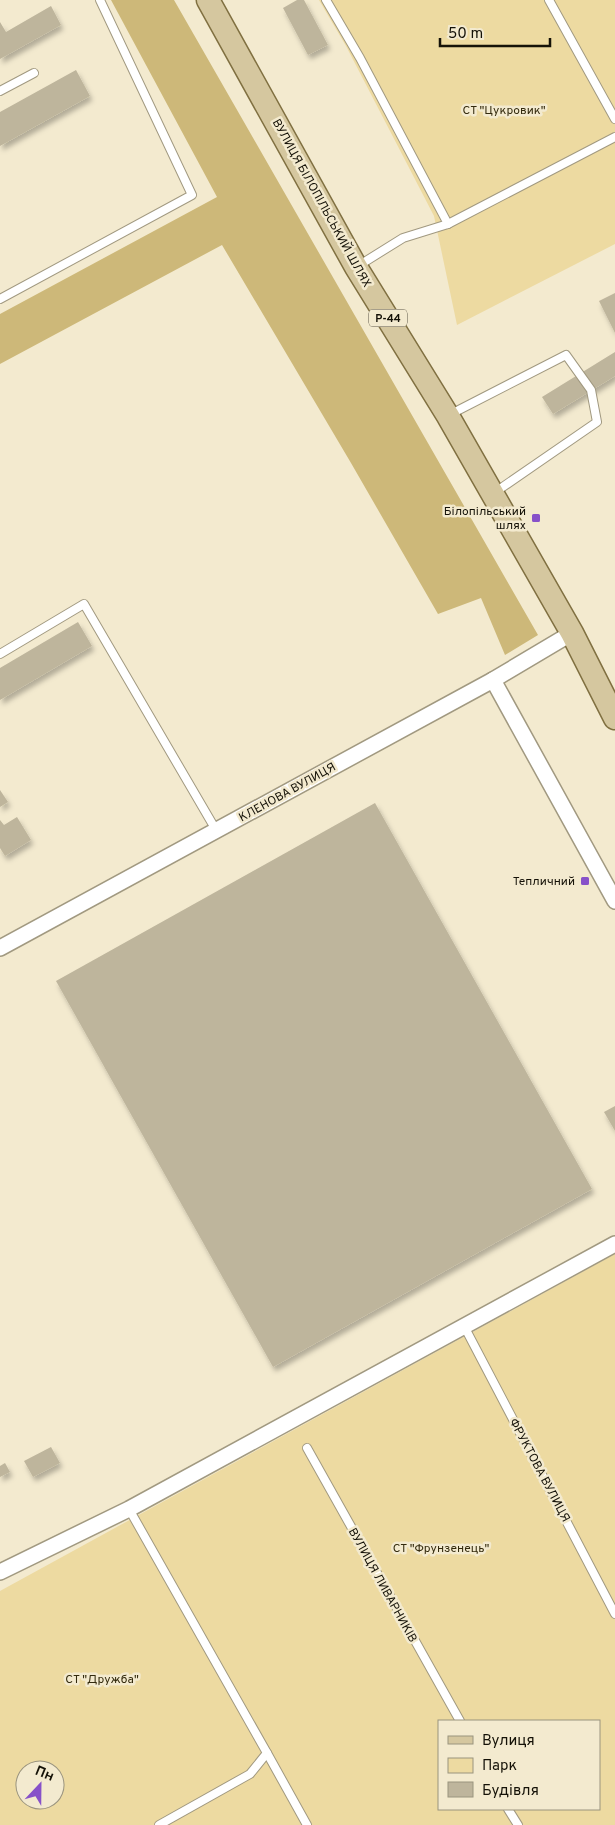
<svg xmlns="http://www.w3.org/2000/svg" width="615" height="1825" viewBox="0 0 615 1825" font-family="Overpass,sans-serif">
	<defs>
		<filter id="shadow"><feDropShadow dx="2.5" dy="4.5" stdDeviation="2.5" flood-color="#0004"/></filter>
	</defs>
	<rect width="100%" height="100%" fill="#f3eacf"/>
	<g fill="#eddaa1" fill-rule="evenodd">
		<polygon points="319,0 615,0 615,244 457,325 434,216 346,46"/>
		<path d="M 615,1254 L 615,1825 L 0,1825 L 0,1591 ZM 439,1721 L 599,1721 L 599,1809 L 439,1809 ZM 25,1770 L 55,1770 L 55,1800 L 25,1800 Z"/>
	</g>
	<polygon fill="#cdb879" points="111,0 174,0 538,635 505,655 481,598 438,614 351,463 222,245 0,364 0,314 217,197"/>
	<g fill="#beb59c" filter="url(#shadow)">
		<polygon points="297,0 304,0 328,45 308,55 283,8"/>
		<polygon points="51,6 61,25 0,59 0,22 6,32"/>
		<polygon points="76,70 90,96 0,146 0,112"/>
		<polygon points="615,293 615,333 599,301"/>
		<polygon points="615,352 615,376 553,414 542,397"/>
		<polygon points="78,622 92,646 0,700 0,668"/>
		<polygon points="0,790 8,802 0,807"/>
		<polygon points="375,803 592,1189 273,1367 56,981"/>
		<polygon points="17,817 31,840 5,856 0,848 0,820 4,825"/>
		<polygon points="615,1106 615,1131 604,1112"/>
		<polygon points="51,1447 60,1463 33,1477 24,1461"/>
		<polygon points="5,1463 10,1472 0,1477 0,1466"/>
	</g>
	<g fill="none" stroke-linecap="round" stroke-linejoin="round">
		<defs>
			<g id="service">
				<polyline points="326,0 360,58 448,224"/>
				<polyline points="549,0 615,119"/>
				<polyline points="0,91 34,73"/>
				<polyline points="358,266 403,238 448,224 615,137"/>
				<polyline points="0,299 192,195 100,0"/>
				<polyline points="449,415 566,355 591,390 597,422 494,493"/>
				<polyline points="0,654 84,604 216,830"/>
				<polyline points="464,1326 615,1614"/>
				<polyline points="307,1448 460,1721"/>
				<polyline points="129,1509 267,1753 250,1774 159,1825"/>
				<polyline points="267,1753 307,1825"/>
				<polyline points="508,1809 518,1825"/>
			</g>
			<g id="minor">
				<polyline points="493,680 615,901"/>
				<polyline points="0,948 493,680 572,633"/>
				<polyline points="0,1572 129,1509 615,1244"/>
			</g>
			<polyline id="primary" points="208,0 356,267 448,416 572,633 615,718"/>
		</defs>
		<use href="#service" stroke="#a19980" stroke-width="10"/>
		<use href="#minor" stroke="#a19980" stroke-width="18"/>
		<use href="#primary" stroke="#807041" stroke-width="25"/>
		<use href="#service" stroke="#fff" stroke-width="8"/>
		<use href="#minor" stroke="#fff" stroke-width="15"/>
		<use href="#primary" stroke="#d5c79f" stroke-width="22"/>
	</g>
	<g fill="#8751c9" stroke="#f3eacf" stroke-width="2">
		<rect x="531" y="513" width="10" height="10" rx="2.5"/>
		<rect x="580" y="876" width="10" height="10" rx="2.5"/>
	</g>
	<g text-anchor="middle" stroke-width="5" stroke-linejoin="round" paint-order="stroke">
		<rect fill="#f3eacf" stroke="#585344" stroke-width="1" x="369" y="309.5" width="38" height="17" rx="4"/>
		<g font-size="11" font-weight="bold" fill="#151208">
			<text x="388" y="322">Р-44</text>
		</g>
		<g font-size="12" fill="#332a0d" stroke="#f3eacf">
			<text x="504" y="114">СТ "Цукровик"</text>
			<text x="441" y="1552">СТ "Фрунзенець"</text>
			<text x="102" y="1683">СТ "Дружба"</text>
		</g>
		<g font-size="12" fill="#151208" stroke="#f3eacf">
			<text transform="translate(322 203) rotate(61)" y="4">ВУЛИЦЯ БІЛОПІЛЬСЬКИЙ ШЛЯХ</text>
			<text transform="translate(287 792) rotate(-29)" y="4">КЛЕНОВА ВУЛИЦЯ</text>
			<text transform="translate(540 1470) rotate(62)" y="4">ФРУКТОВА ВУЛИЦЯ</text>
			<text transform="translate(383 1585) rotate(61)" y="4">ВУЛИЦЯ ЛИВАРНИКІВ</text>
		</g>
		<g font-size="12" fill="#151208" stroke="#f3eacf" text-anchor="end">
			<text x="526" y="515">Білопільський<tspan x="526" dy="14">шлях</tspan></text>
			<text x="575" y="885">Тепличний</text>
		</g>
	</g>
	<rect x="438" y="1720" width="162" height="90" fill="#f3eacf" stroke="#9a947f"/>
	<rect x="448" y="1736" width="25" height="8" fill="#d5c79f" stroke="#9a947f"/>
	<text x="482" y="1745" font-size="15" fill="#151208">Вулиця</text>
	<rect x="448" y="1758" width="25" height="15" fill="#eddaa1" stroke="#9a947f"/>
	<text x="482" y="1770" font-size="15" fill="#151208">Парк</text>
	<rect x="448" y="1782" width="25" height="15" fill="#beb59c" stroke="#9a947f"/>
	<text x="482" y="1795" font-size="15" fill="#151208">Будівля</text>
	<g transform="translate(40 1785) rotate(22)"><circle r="24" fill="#f3eacf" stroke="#9a947f"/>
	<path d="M0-4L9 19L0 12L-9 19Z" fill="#8751c9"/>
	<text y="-8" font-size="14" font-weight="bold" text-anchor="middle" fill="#151208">Пн</text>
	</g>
	<path d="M440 38v8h110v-8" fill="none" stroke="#151208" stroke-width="2.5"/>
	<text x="448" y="38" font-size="15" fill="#151208" stroke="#f3eacf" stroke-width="4" paint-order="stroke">50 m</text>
</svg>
